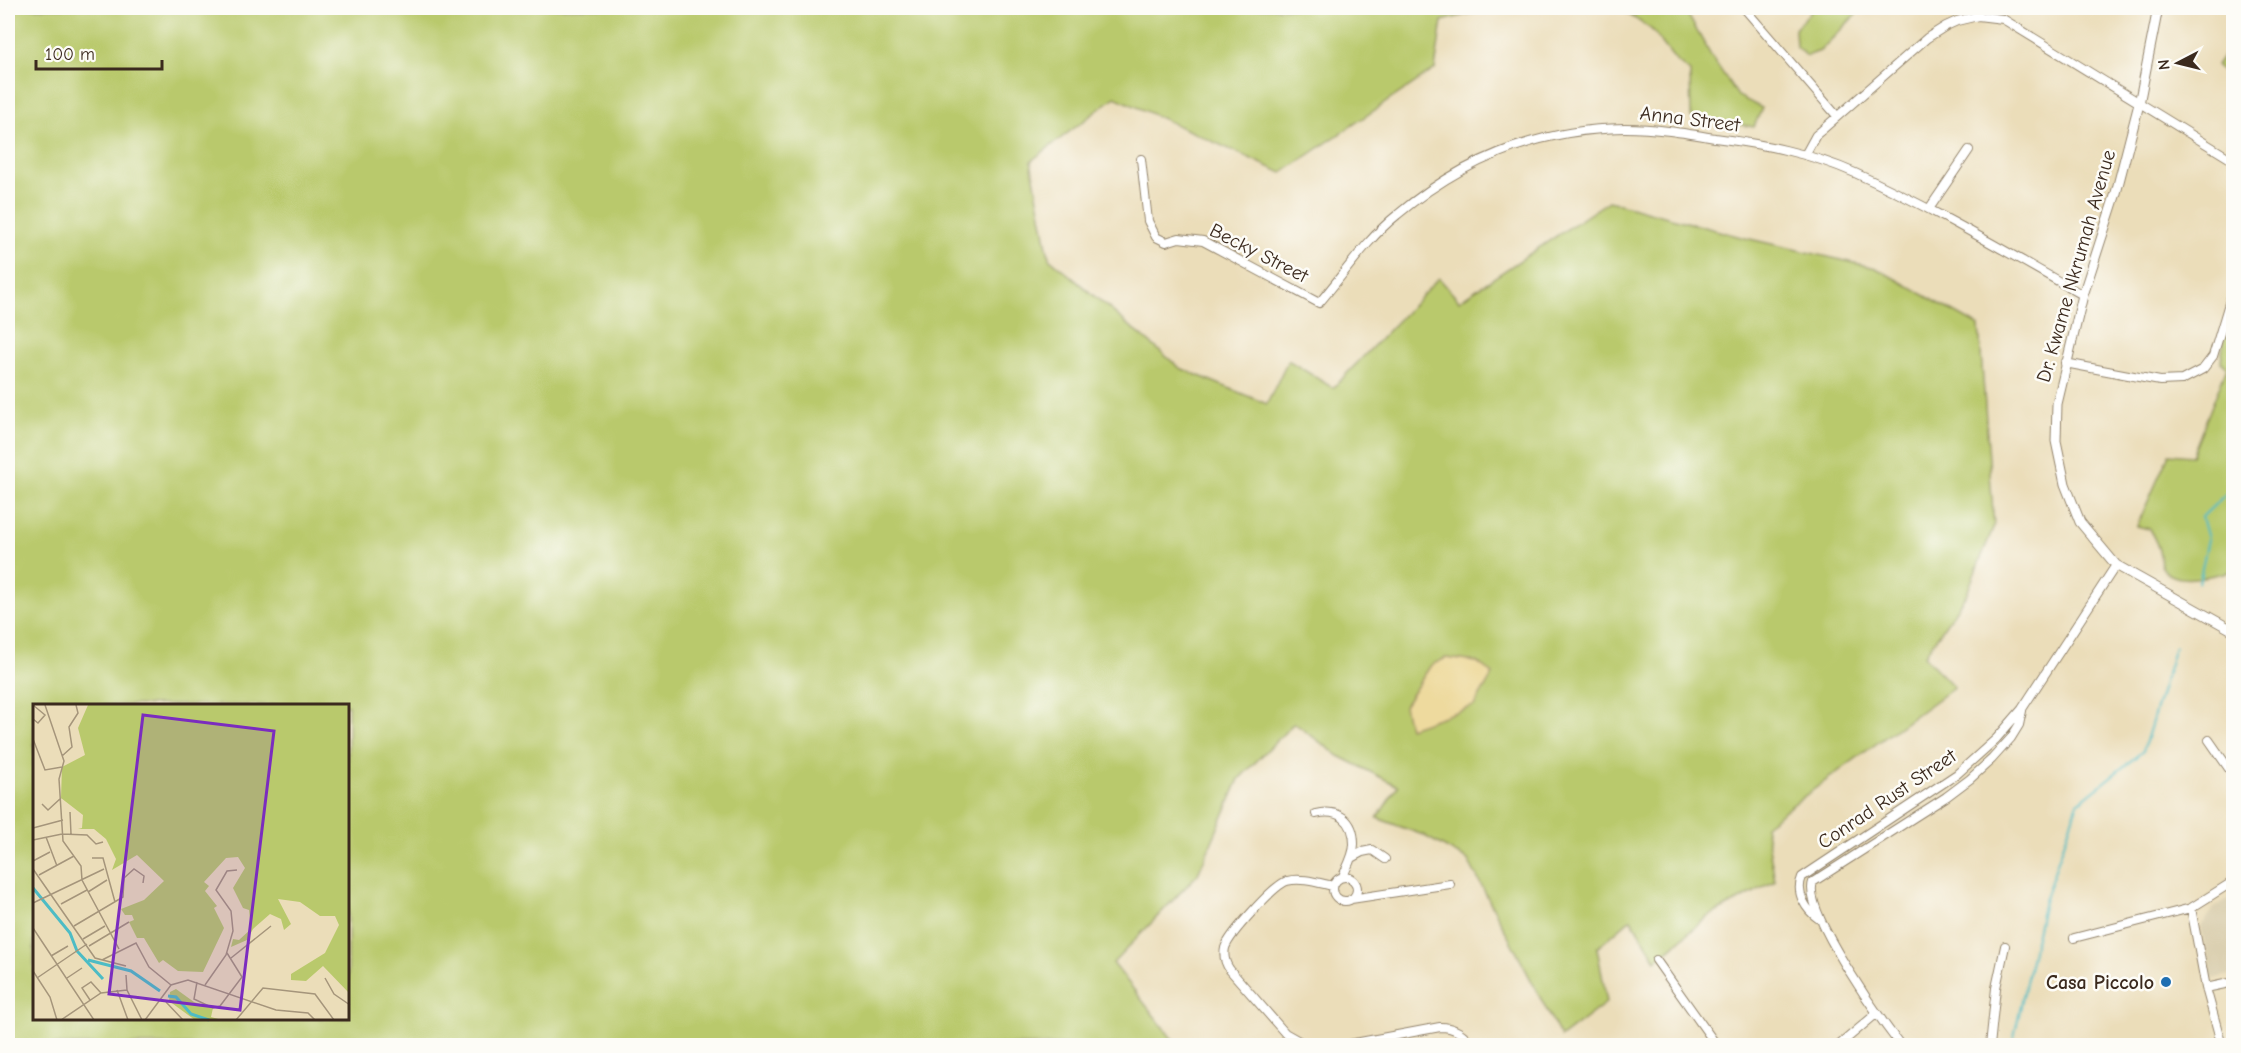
<svg xmlns="http://www.w3.org/2000/svg" width="2241" height="1053" viewBox="0 0 2241 1053" font-family="'Comic Neue',sans-serif">
<style>
.built{fill:#dbd0b1}
.green{fill:#b9c96c;stroke:#7a7a45;stroke-width:1.5;fill-rule:evenodd}
.sand{fill:#eeda9e;stroke:#94825e;stroke-width:1.5}
.lines{fill:none;stroke-linecap:round;stroke-linejoin:round}
.stream{stroke:#4dbcc5;stroke-width:2}
.minor-casing{stroke:#93846c;stroke-width:10}
.tertiary-casing{stroke:#93846c;stroke-width:11}
.minor{stroke:#fff;stroke-width:8}
.tertiary{stroke:#fff;stroke-width:9}
.poi-dot{fill:#1f6fb2;stroke:#fdfcf7;stroke-width:2}
.labels{text-anchor:middle;dominant-baseline:central;stroke-width:5;stroke-linejoin:round;paint-order:stroke}
.street-label{font-size:20px;fill:#3b2a1e;stroke:#fdfcf7}
.poi-label{font-size:20px;font-weight:bold;fill:#3b2a1e;stroke:#fdfcf7;text-anchor:end}
.inset-river{fill:none;stroke:#4dbcc5;stroke-width:3}
.inset-road{fill:none;stroke:#a5957b;stroke-width:1.5}
.view{fill:#7b2cbf;fill-opacity:0.15;stroke:#7b2cbf;stroke-width:3}
.inset-edge{fill:none;stroke:#3b2a1e;stroke-width:3}
</style>
<rect width="100%" height="100%" fill="#fdfcf7"/>
<filter id="ink" filterUnits="userSpaceOnUse"><feTurbulence type="fractalNoise" baseFrequency=".0167" numOctaves="2"/><feDisplacementMap in="SourceGraphic" scale="12" xChannelSelector="R" yChannelSelector="G"/><feConvolveMatrix kernelMatrix="1 2 1 2 8 2 1 2 1" color-interpolation-filters="sRGB"/></filter>
<filter id="wash" filterUnits="userSpaceOnUse"><feTurbulence type="fractalNoise" baseFrequency=".008" numOctaves="4" result="noise"/><feDisplacementMap in="SourceGraphic" scale="24" xChannelSelector="R" yChannelSelector="G"/><feGaussianBlur stdDeviation="1.35" result="paint"/><feColorMatrix in="noise" values="0 0 0 0 0 0 0 0 0 0 0 0 0 0 0 0 0 1.4 0 .05"/><feComposite in="paint" operator="in"/></filter>
<g filter="url(#wash)">
<rect width="100%" height="100%" fill="#ebddb9"/>
<path class="built" d="M2233 896V974L2212 979 2201 927 2213 908Z"/>
<path class="green" d="M8 8H1491L1442 21 1435 69 1282 173 1115 97 1031 161 1049 258 1180 368 1267 404 1288 360 1333 388 1439 278 1459 301 1609 201 1741 237 1876 268 1979 326 1994 526 1966 595 1924 656 1954 687 1765 825 1775 881 1709 916 1656 960 1631 919 1597 948 1607 1002 1561 1037 1468 860 1423 835 1377 818 1398 786 1339 756 1294 723 1239 779 1198 874 1113 963 1177 1045H8ZM34 705H348V1018H34Z
M1619 8H1684L1713 59 1738 96 1762 108 1754 127 1691 117 1690 72 1676 61 1651 29Z
M1814 8H1862L1820 51 1807 56 1796 47 1795 29Z
M2223 55 2233 57V79L2227 76 2216 65Z
M2233 302V571C2216 574 2171 589 2161 565 2160 563 2161 558 2160 556 2159 546 2154 537 2149 529L2137 526 2169 454 2192 456 2227 367 2221 362 2224 337Z"/>
<path class="sand" d="M1446 658 1477 662 1493 674 1474 706 1409 728 1404 706 1431 665Z"/>
<g class="lines">
<path class="stream" d="M2199 583 2208 539 2202 517 2234 486
M2012 1046 2044 901 2078 803 2143 751 2175 647"/>
</g>
</g>
<g filter="url(#ink)">
<g class="lines">
<defs>
<path id="minor" d="M1744 8 1837 116
M1805 155 1816 135 1822 130 1927 38 1946 26 1957 21 1978 16 2003 19 2234 161
M1141 159 1148 221 1156 237 1166 242 1179 238 1203 241 1319 303C1344 274 1367 239 1397 215 1462 160 1538 129 1625 128 1655 128 1685 133 1715 138 1763 144 1810 153 1855 173 1933 208 2008 253 2083 295
M1929 209 1969 150
M2065 363 2160 381 2182 380 2203 369 2213 356 2234 287
M2209 740 2234 776
M1316 814C1338 808 1354 820 1354 844 1354 855 1347 867 1343 876
M1351 858 1362 852 1372 850 1385 859
M1333 889a12 12 0 1 1 24 0a12 12 0 1 1-24 0Z
M1351 899 1450 884
M2191 908 2206 988 2222 1046
M1819 919C1806 910 1795 893 1802 877L1957 774 1996 739 2022 709 2116 565
M2074 938 2191 908 2234 881
M1656 960 1717 1046
M2206 988 2234 982
M1308 1046 1285 1033 1230 970C1225 963 1223 957 1225 948 1229 935 1274 885 1287 881 1301 877 1319 883 1333 886
M1339 1046 1440 1027C1455 1027 1464 1034 1473 1046
M1838 1046 1876 1014
M1901 1046C1881 1020 1802 911 1813 882L1946 797 1970 779 1992 759 2011 738 2019 725 2022 711
M1990 1046 1996 988 2005 946"/>
<path id="tertiary" d="M2158 8 2139 104 2116 193 2083 295 2057 404 2056 441 2065 484 2080 522 2116 565 2234 631"/>
</defs>
<use href="#minor" class="minor-casing"/>
<use href="#tertiary" class="tertiary-casing"/>
<use href="#minor" class="minor"/>
<use href="#tertiary" class="tertiary"/>
</g>
</g>
<circle class="poi-dot" cx="2166" cy="982" r="6"/>
<g class="labels">
<g class="street-label">
<text transform="translate(1690 119) rotate(7)">Anna Street</text>
<text transform="translate(1259 253) rotate(27)">Becky Street</text>
<text transform="translate(2076 266) rotate(-74)">Dr. Kwame Nkrumah Avenue</text>
<text transform="translate(1887 799) rotate(-34)">Conrad Rust Street</text>
</g>
<g class="poi-label">
<text x="2154" y="982">Casa Piccolo</text>
</g>
</g>
<g transform="translate(33 704)">
<rect width="316" height="316" fill="#ebddb9"/>
<path d="M55 1H316V289L290 262 273 277 258 276V270L292 249 306 221 302 212H287L267 198 245 195 258 220 251 226 248 215 237 210 220 225 214 236 198 243 200 235 206 236 218 225 216 206 210 204 200 184 212 164 205 153 193 154 171 178 176 182 172 187 184 202 181 204 191 224 170 268 145 267 130 256 126 259 111 234H104L96 218 101 216 99 211H92L88 205 111 196 131 177 104 151 79 166 83 155 73 135 61 125H45L49 124 50 111 28 94 29 63 52 51 45 24ZM143 285 161 298 180 304 178 313 189 316H162L136 297 137 288Z" fill="#b9c96c"/>
<path class="inset-river" d="M0 184 37 229 44 247 70 275M55 256 98 267 127 287M135 292 143 293 158 310 176 316"/>
<path class="inset-road" d="M0 1 12 11 5 19 0 15M12 1 31 57 26 75 30 137 48 162 49 176 86 245M0 35 12 66 29 63M29 52 39 43 36 23 45 9 43 1M9 100 15 106 28 94M37 108 38 130M0 124 30 116M13 133 24 162M0 136 29 130 54 131 63 140 70 138M59 154H70L82 198M0 157 17 148M0 165 62 254 93 262M6 171 41 152M55 188 74 176M0 199 71 165M28 200 54 186M41 222 90 193 91 174 101 165 111 172 110 179M0 224 61 316M50 235 72 222M56 242 96 218M18 252 35 242M198 254 238 222M69 256 103 239 116 263 138 281M0 267 17 293 24 316M93 271 94 286 109 316M4 274 54 240M34 274 49 264M292 274 301 290 317 301M164 278 161 295 180 304 187 302 209 273 194 249M172 281 193 251 200 227 198 207 183 186 194 167 204 166M84 286 95 316M57 296 49 284 58 278 68 289M133 298 150 316M28 316 68 289 94 286M112 316 138 281 155 276 243 306 275 309 282 316M203 316 230 284 282 290 301 316"/>
<path class="view" d="M110 11 241 27 207 306 76 290Z"/>
<rect width="316" height="316" class="inset-edge"/>
</g>
<rect width="2241" height="1053" fill="none" stroke="#fdfcf7" stroke-width="30"/>
<g transform="translate(2178 63) rotate(263)" stroke="#fdfcf7" stroke-width="4.5" paint-order="stroke">
<path d="M0-4.5L10 22L0 15L-10 22Z" fill="#3b2a1e"/>
<text y="-9" font-size="16" font-weight="bold" text-anchor="middle" fill="#3b2a1e">N</text>
</g>
<path d="M36 60v9h126v-9" fill="none" stroke="#3b2a1e" stroke-width="3"/>
<text x="45" y="60" font-size="18" fill="#3b2a1e" stroke="#fdfcf7" stroke-width="4.5" paint-order="stroke">100 m</text>
</svg>
